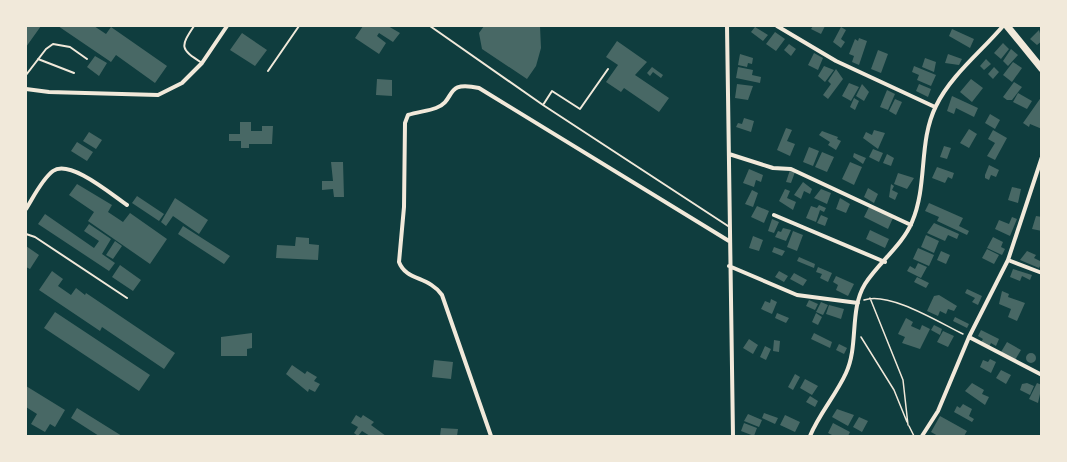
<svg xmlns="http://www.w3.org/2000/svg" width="1067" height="462" viewBox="0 0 1067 462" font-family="'Alegreya Sans',sans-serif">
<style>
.building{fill:#486865}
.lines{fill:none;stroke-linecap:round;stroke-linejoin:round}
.path{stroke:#f1e9da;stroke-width:1.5}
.service{stroke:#f1e9da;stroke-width:2}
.minor{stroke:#f1e9da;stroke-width:4}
.primary{stroke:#f1e9da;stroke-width:7}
</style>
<rect width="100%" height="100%" fill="#0f3d3e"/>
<path class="building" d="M26 26H41L26 47Z
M58 26H94L106 34 111 27 167 66 155 83 116 55 111 62Z
M363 26H388L400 33 393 42 379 33 377 36 386 43 379 54 355 38Z
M484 26H540L541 48 536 66 527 79 482 49 479 33Z
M813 26H825L821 34 811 29Z
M755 27 768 35 763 41 751 32Z
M841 27 846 30 841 39 845 42 841 48 833 42Z
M952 29 974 39 970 48 949 36Z
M1039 30 1042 41 1037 45 1030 39Z
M775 32 785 39 776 51 766 44Z
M242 33 267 50 255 66 230 50Z
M859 38 867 41 859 65 852 62 854 56 849 54 855 39 858 41Z
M617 41 647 62 635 75 669 98 659 112 624 88 621 92 606 82 618 65 606 57Z
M1003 43 1009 49 1001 59 994 53Z
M789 44 796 49 791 56 784 50Z
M1011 49 1018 55 1008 66 1003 61Z
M878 50 888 54 881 73 871 69Z
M814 53 823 58 818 70 808 65Z
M740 54 753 58 752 64 748 63 747 67 738 65Z
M948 54 962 59 959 65 945 63Z
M95 56 107 63 99 76 87 67Z
M925 58 936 62 934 72 922 67Z
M986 59 991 64 984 70 980 66Z
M1013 62 1022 68 1012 82 1003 75Z
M824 66 834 70 825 82 818 76Z
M914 66 936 75 931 86 917 80 919 75 912 72Z
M652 67 663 75 661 78 653 72 650 76 647 73Z
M738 67 753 70 752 75 761 77 760 83 736 78Z
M994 67 999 72 993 79 988 74Z
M836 69 843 79 828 99 823 95 831 84 828 81Z
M377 79 392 80V96L376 95Z
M971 79 983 88 972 102 960 92Z
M1014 82 1022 87 1012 100H1007L1003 97Z
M849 83 859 87 851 101 842 96Z
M737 84 753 86 748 100 735 98Z
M862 84 869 92 864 101 856 96Z
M919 84 931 89 928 97 916 91Z
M887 90 895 94 888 110 880 107Z
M1018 93 1032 101 1027 109 1013 102Z
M952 96 978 108 974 117 956 108 954 114 947 111Z
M1042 96V129L1030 124 1029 127 1023 123Z
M854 98 859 101 855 110 850 107Z
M895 99 902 102 896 115 889 111Z
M990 114 1000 120 995 129 985 123Z
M744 118 754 121 751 132 736 127 738 123 742 124Z
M240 122H251V131H262V126H273L272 144H249V148H241V141H229V134H240Z
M786 128 792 130 787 141 795 144 790 156 777 150Z
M969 129 977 134 969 148 960 143Z
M874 130 885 133 878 149 863 138 866 132 872 135Z
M993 130 1007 138 995 160 987 156 995 143 988 139Z
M822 131 838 137 837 139 841 141 836 150 828 145 830 142 819 135Z
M89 132 102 140 96 149 83 141Z
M77 142 93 152 87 161 71 151Z
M944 146 951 148 947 159 940 157Z
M809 147 819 151 813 166 803 162Z
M873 149 883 153 879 162 869 157Z
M822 152 834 157 827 172 815 167Z
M854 153 866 158 863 164 853 157Z
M887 154 894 158 891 166 883 163Z
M331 162H343L344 197H334L333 189 322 190V181H333Z
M850 162 862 167 854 185 842 179Z
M989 165 999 170 996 177 991 175 989 180 985 178V175Z
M937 167 954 173 952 179 948 177 945 183 932 178Z
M749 169 763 175 761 182 756 180 754 187 743 183Z
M790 170 795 172 791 183 786 182Z
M898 173 914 178 907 189 894 184Z
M803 182 812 189 810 194 804 191 801 199 794 195Z
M77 184 112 205 108 212 123 222 130 213 167 239 150 264 88 221 94 212 69 195Z
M891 184 894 186 892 190 898 193 895 200 889 197Z
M1012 187 1021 189 1018 203 1008 200Z
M868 188 878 194 874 203 864 197Z
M785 189 790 191 787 198 796 202 793 210 779 201Z
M821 189 831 193 827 204 814 198Z
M752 190 758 193 753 207 745 204Z
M137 196 164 214 159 221 132 203Z
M175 198 208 220 199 234 173 216 166 226 161 222Z
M840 198 850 204 846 213 836 209Z
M929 203 963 218 959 226 969 231 967 235 937 221 939 217 925 211Z
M819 205 826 208 824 212 820 210 816 222 806 218 811 206 817 208Z
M757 206 769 211 764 223 751 217Z
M869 207 893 218 888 229 864 217Z
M45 214 94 248 99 241 84 231 89 224 111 239 102 254 115 263 109 271 38 224Z
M821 215 828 218 825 226 817 223Z
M1036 216 1042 217V231L1032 229Z
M1012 217 1017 219 1010 236 995 229 999 220 1009 224Z
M772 219 779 222 774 233 768 231Z
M934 223 959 234 957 239 948 235 945 241 927 233Z
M183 226 230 256 224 264 178 234Z
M783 228 791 230 786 241 775 237 778 231 781 232Z
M870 230 889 239 885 248 866 239Z
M793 231 803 235 797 251 787 247Z
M926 235 939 241 934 253 921 247Z
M753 236 763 240 759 251 749 248Z
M296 237 309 238V244L319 245 318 260 276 258 277 245 295 246Z
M993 237 1003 242 1001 247 1005 249 1002 255 987 248Z
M115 241 122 246 113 259 106 255Z
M26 246 39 255 30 269 26 267Z
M774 247 785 251 782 256 772 252Z
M918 248 934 255 929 266 913 259Z
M987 249 999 255 994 264 982 258Z
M941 251 950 255 946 264 937 260Z
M1027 251 1036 255 1034 258 1042 262 1039 268 1020 260Z
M799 257 815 264 814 268 797 261Z
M918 263 927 267 921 278 907 271 910 266 915 269Z
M120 265 141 280 133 291 112 277Z
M818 267 832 273 828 282 820 278 822 274 816 272Z
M1013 269 1032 275 1030 280 1022 276 1020 281 1010 277Z
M52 271 63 279 58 286 71 295 76 288 85 295 86 293 175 353 164 369 102 327 100 331 39 290Z
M779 271 788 276 784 282 775 277Z
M794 273 807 280 803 286 790 279Z
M836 276 854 284 848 296 836 290 838 285 833 282Z
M917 277 929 283 926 288 914 282Z
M967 289 982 296 978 305 972 302 975 298 965 293Z
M1002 291 1009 294 1008 297 1025 303 1017 321 1008 317 1011 309 999 304Z
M939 295 957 306 954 311 948 309 946 314 940 311 938 316 927 311 934 296Z
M771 299 777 302 772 314 761 309 765 301 770 303Z
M809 300 818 304 815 310 806 306Z
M821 302 828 305 823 315 816 312Z
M829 305 844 309 841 319 826 314Z
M55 312 150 375 139 391 44 328Z
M777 313 789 318 786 323 775 318Z
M816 313 822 317 818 325 812 322Z
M955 317 969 324 967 328 953 321Z
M906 318 913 322 911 326 920 330 922 325 930 329 920 349 902 343 905 337 898 334Z
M934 325 942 329 940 335 931 330Z
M981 330 999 339 996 346 991 343 989 347 981 342 983 339 978 336Z
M943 331 954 336 948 347 937 342Z
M252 333V348L247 349V356H221V337Z
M814 333 832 342 830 348 811 339Z
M749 339 758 345 753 354 743 348Z
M774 340 780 341 779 352 773 351Z
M1007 342 1021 350 1015 360 1001 352Z
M839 344 847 348 844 354 836 350Z
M765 346 771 349 766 360 760 357Z
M1026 358a5 5 0 1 1 10 0a5 5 0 1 1-10 0Z
M990 359 996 362 991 373 980 367 983 360 988 362Z
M434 360 453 362 451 379 432 377Z
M292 365 305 374 307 371 317 377 314 381 320 384 315 392 309 389 308 392 286 374Z
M1001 370 1011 375 1006 384 996 378Z
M795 374 800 377 793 390 788 387Z
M805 379 818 386 812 395 800 388Z
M972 383 984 390 982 394 989 397 985 405 965 391Z
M1027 383 1034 386 1030 395 1020 390 1022 384Z
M1037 383 1042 385 1038 403 1029 399Z
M26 386 65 410 55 427 50 424 45 432 31 424 37 414 26 407Z
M810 396 818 401 815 407 806 402Z
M963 404 972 409 969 416 974 419 972 422 954 412 957 406 960 408Z
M77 408 122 436H99L71 418Z
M837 409 854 415 848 426 832 417Z
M764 413 778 418 775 424 762 418Z
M748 414 762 420 759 427 744 421Z
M356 415 361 418 363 415 374 422 371 425 386 436H370L362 431 358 436 354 433 358 427 351 423Z
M785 415 800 422 795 432 780 425Z
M940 416 967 431 964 436H938L931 432Z
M859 417 868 421 862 432 853 427Z
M744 423 757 428 754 436 741 431Z
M833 423 850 432 848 436H834L828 433Z
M441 428 458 429 457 436H440Z"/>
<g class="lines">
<path class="path" d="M870 298 903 380 908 425
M864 300C889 291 940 323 963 334
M861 337 894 390 907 422
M909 426 914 436"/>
<path class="service" d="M194 26C180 47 180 49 202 63
M430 26 543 105 728 226
M38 59 74 73
M268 71 299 26
M26 75 46 49 53 44 70 47 87 59
M543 105 552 91 580 109 608 69
M26 234 35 237 127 298"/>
<path class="minor" d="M727 26 733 436
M777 26 836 61 935 107
M26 89 49 92 158 95 182 83 202 63 227 26
M729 154 773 168 791 169 911 225
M26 209C33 198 42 179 53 171 70 159 112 195 127 205
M774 215 885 262
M1008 260 1042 273
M729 266 797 295 858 303
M969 337 1042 375
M491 436 442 295C429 276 406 281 399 262L404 207 405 123 408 115C417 112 428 111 436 108 457 100 443 80 479 88L729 241
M810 436C819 414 836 395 846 373 859 345 849 310 865 284 879 262 902 246 912 222 928 185 918 142 936 106 951 75 981 52 1003 26
M922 436 938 411 969 337 1008 260 1042 157"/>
<path class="primary" d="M1007 26 1042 69"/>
</g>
<rect width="1067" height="462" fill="none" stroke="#f1e9da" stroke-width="54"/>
</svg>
